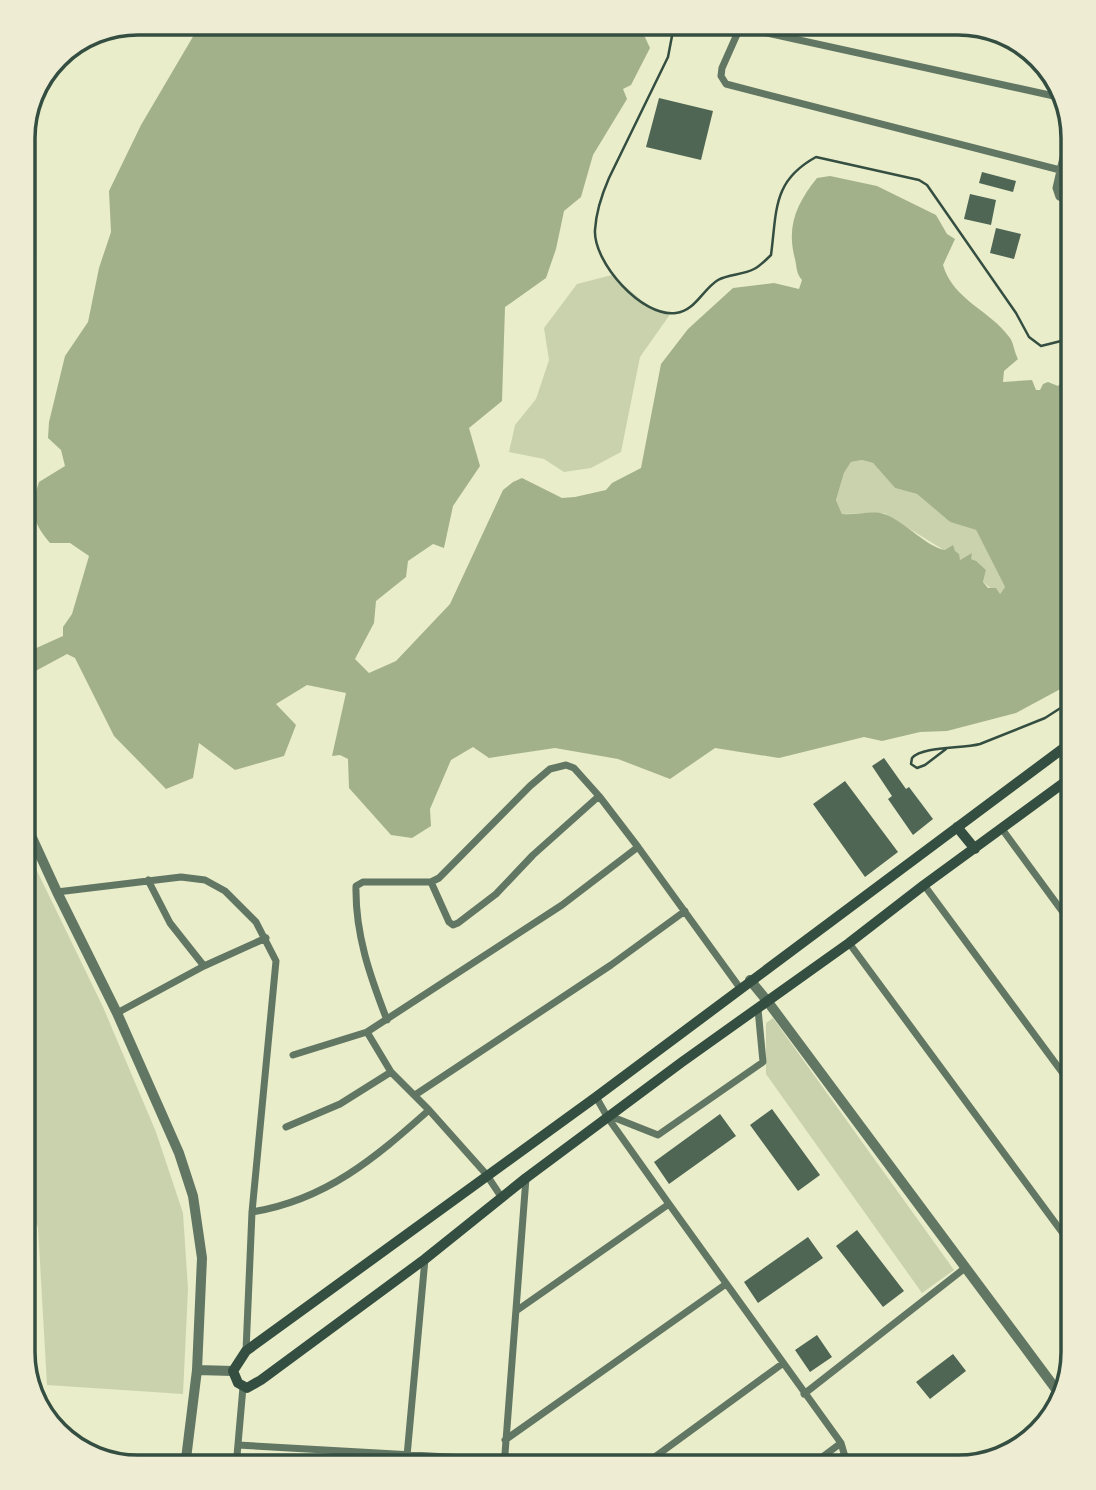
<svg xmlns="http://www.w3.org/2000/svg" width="1096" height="1490" viewBox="0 0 1096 1490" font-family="Inter,sans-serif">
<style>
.green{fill:#cad2ad}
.water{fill:#a3b18a;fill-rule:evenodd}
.building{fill:#4f6655}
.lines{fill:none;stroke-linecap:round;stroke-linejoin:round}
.path{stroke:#344e41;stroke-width:2.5}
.minor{stroke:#617663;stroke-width:7}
.tertiary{stroke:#617663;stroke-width:10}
.secondary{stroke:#344e41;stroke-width:10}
.rim{fill:none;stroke:#344e41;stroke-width:3.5}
</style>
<rect width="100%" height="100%" fill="#e9edc9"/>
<path class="green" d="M612 275 648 306 671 313 640 357 621 452 591 468 564 472 544 459 509 452 515 425 536 399 549 360 544 328 577 284Z
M862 460 873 463 895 488 917 494 950 522 976 530 1005 587 999 595 983 582 986 570 971 559V554L960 560 884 513 842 514 836 500 844 473 851 462Z
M23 842 103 1007 156 1132 183 1213 188 1289 183 1394 47 1385 38 1228 23 1177Z
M773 1018 954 1270 922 1293 766 1074V1023Z"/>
<path class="water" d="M201 23H647L644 35 650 48 631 85 623 89 627 99 593 155 581 197 564 211 556 249 546 278 505 307 502 401 469 428 480 466 453 506 444 548 433 544 408 561 406 577 376 601 374 623 355 659 369 673 396 661 450 604 503 490 513 482 522 478 562 498 575 497 606 490 612 483 641 468 661 364 688 329 733 288 774 283 799 289 802 280C796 273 797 268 795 259 786 226 797 203 817 178L830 176 877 186 936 215 947 234 955 239 943 265C953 300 990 310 1010 338 1014 344 1014 352 1018 359L1004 371 1003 382 1032 380 1036 390H1040L1043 384 1048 382 1058 386 1066 377 1065 361 1073 364V680L1066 686 1016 713 947 731 920 732 882 741 864 737 779 758 715 748 670 779 618 759 555 748 489 758 473 747 451 760 430 809 431 826 412 838 391 835 349 788 348 759 340 755 332 756 346 693 307 685 276 704 296 725 284 756 235 770 199 743 193 778 166 789 114 736 75 658 67 654 30 674 23 671V654L63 636V627L72 614 89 556 70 543H50C32 522 30 509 39 482L65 466 61 450 48 438 49 422 65 356 88 322 99 268 111 232 109 191 141 125ZM862 460 873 463 895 488 917 494 950 522 976 530 1005 587 1000 594 996 588H988L983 582 986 570 976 561 971 559 972 553 960 560 959 554 955 551 953 545 945 550C927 547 906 523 887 515 873 509 856 516 842 514L836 500 844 473 851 462Z"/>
<path class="building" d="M659 98 713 111 701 160 646 147Z
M982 172 1016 181 1013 192 979 183Z
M970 194 996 200 991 225 964 219Z
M996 228 1021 234 1014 259 990 253Z
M884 758 906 789 909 787 933 819 913 835 888 799 892 796 872 766Z
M845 781 898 852 865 877 813 804Z
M772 1109 820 1175 798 1191 750 1125Z
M720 1114 736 1136 669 1184 654 1162Z
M857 1230 904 1291 883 1307 836 1246Z
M808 1237 823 1258 758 1303 744 1282Z
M817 1335 832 1357 810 1372 795 1350Z
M953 1354 966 1371 930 1399 916 1382Z"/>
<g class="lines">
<path class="path" d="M680 23 672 36 668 57 609 178C602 194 596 213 595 230 593 262 642 318 676 313 695 311 703 289 718 280 729 274 743 275 754 269 760 266 766 260 771 255 777 211 772 181 816 157L919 180 927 185 1016 313 1029 337 1041 346 1073 338
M946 749 925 765 917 768 911 764 912 758C923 746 962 749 980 744L1045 718 1073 700"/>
<path class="minor" d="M742 23 722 68 721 76 726 84 1060 170
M740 27 1063 98
M1070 127 1056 188 1059 197 1073 202
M1002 829 1073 926
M148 880 170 923 204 966
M431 882 449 922 453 925 458 923 496 894 533 855 599 796
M924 885 1073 1087
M57 892 181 877 205 880 225 891 256 922 276 961 252 1212 246 1351
M849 943 1073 1247
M117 1013 204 966 266 938
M387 1020C370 976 355 934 356 886L363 882H431L439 878 530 786 550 769 566 765 574 768 599 796 638 847 740 988
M367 1032 391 1072 429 1110 486 1174 502 1198
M293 1055 367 1032 562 905 638 847
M415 1095 611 965 685 911
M596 1097 608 1118 669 1204 841 1443 848 1467
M610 1116 658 1135 763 1062 758 1009
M286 1127 340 1104 391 1072
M252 1212C326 1200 375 1158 429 1110
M516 1311 669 1204
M804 1394 965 1268
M505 1440 726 1284
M238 1445 627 1467
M236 1467 243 1387
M406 1467 425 1259
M504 1467 526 1178
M641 1467 782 1364
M809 1467 841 1443"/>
<path class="tertiary" d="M23 818 57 892 117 1013 179 1153 193 1196 202 1258 197 1370 185 1467
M750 980 768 1002 1061 1396
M197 1370 233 1371"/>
<path class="secondary" d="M1073 776 924 885 849 943 682 1062 526 1178 425 1259 261 1380 247 1388 238 1383 233 1371 246 1351 596 1097 1073 741
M957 827 975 849"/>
</g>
<path d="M0 0H1096V1490H0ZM138 35H958A103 103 0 0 1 1061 138V1352A103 103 0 0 1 958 1455H138A103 103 0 0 1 35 1352V138A103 103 0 0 1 138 35Z" fill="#eeecd3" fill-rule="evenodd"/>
<path class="rim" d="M138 35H958A103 103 0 0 1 1061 138V1352A103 103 0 0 1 958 1455H138A103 103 0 0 1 35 1352V138A103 103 0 0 1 138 35Z"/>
</svg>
